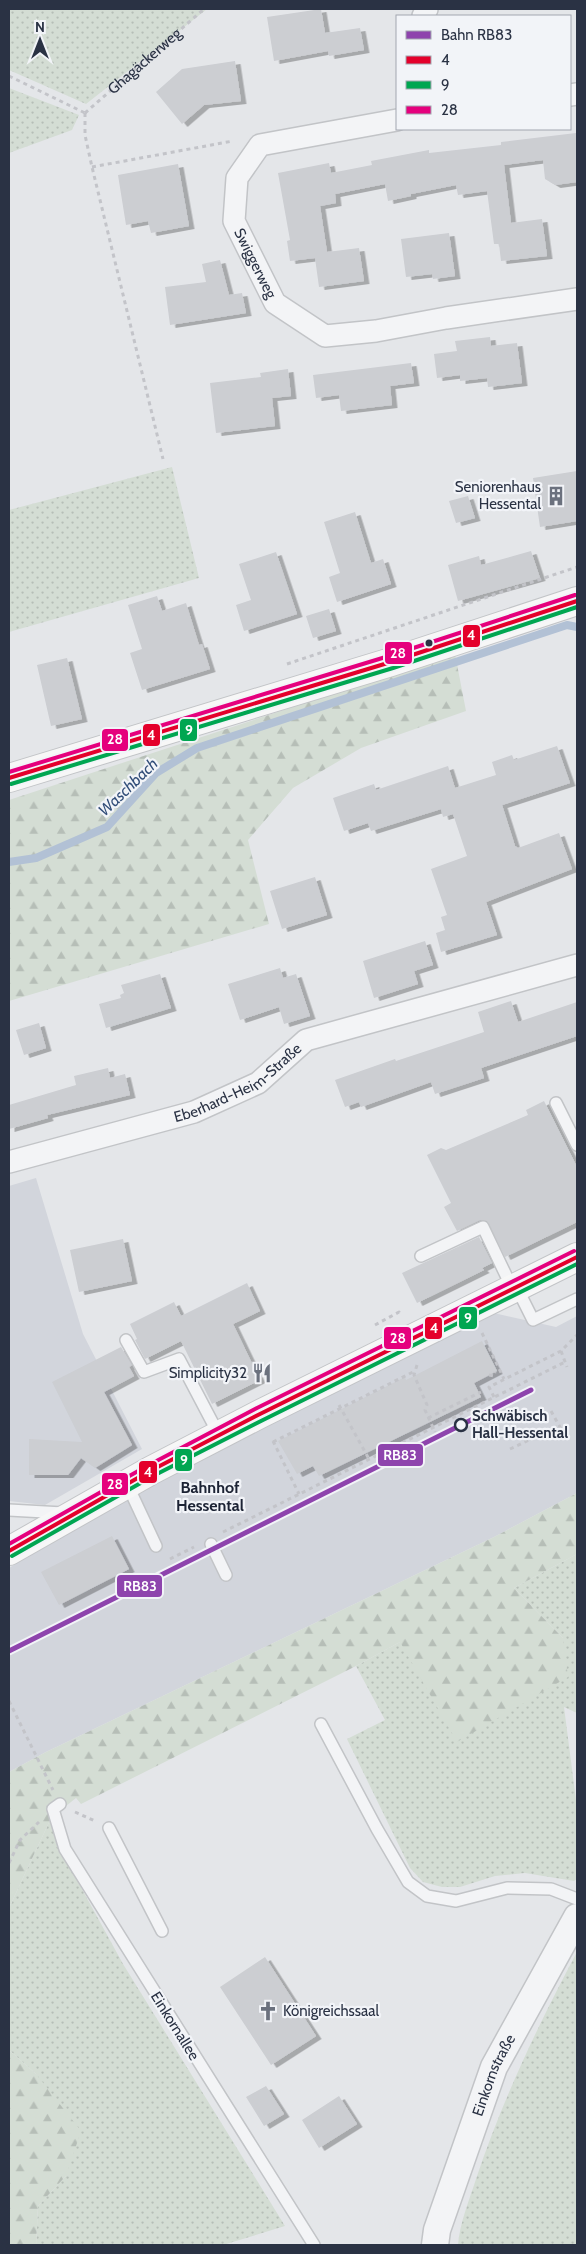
<svg xmlns="http://www.w3.org/2000/svg" width="586" height="2254" viewBox="0 0 586 2254" font-family="Cabin,sans-serif">
<style>
.built{fill:#d2d5dc}
.grass{fill:url(#grass-dots)}
.forest{fill:url(#forest-firs)}
.lines{fill:none;stroke-linecap:round;stroke-linejoin:round}
.stream{stroke:#b2c1d5;stroke-width:8}
.building{fill:#ccced2;filter:url(#shadow)}
.service-casing{stroke:#c2c4c7;stroke-width:14}
.minor-casing{stroke:#c2c4c7;stroke-width:24}
.tertiary-casing{stroke:#c2c4c7;stroke-width:29}
.secondary-casing{stroke:#c2c4c7;stroke-width:30}
.path{stroke:#c3c4c9;stroke-width:3;stroke-dasharray:4 4;stroke-linecap:butt}
.service{stroke:#f3f4f6;stroke-width:11}
.minor{stroke:#f3f4f6;stroke-width:21}
.tertiary{stroke:#f3f4f6;stroke-width:26}
.secondary{stroke:#f7f7f7;stroke-width:28}
.bus-1-casing{stroke:#f2f4f8;stroke-width:8}
.bus-2-casing{stroke:#f2f4f8;stroke-width:8}
.bus-3-casing{stroke:#f2f4f8;stroke-width:8}
.bus-1{stroke:#e4002b;stroke-width:4}
.bus-2{stroke:#00a651;stroke-width:4}
.bus-3{stroke:#e5007d;stroke-width:4}
.rail-1-casing{stroke:#f2f4f8;stroke-width:9}
.rail-1{stroke:#8e44ad;stroke-width:5}
.bus-dot{fill:#2a3244;stroke:#f2f4f8;stroke-width:2}
.stop-dot{fill:#f2f4f8;stroke:#2a3244;stroke-width:2.5}
.labels{text-anchor:middle;dominant-baseline:central;stroke-width:4.5;stroke-linejoin:round;paint-order:stroke}
.street-label{font-size:15px;fill:#2a3244;stroke:#f2f4f8}
.poi-label{font-size:15px;fill:#2a3244;stroke:#f2f4f8;text-anchor:end}
.stop-label{font-size:15px;font-weight:bold;fill:#2a3244;stroke:#f2f4f8;text-anchor:start}
.water-label{font-size:16px;font-style:italic;fill:#324e79;stroke:#f2f4f8}
.neighbourhood-label{font-size:16px;font-weight:bold;fill:#1c2334;stroke:#f2f4f8}
.line-badge{stroke:#f2f4f8;stroke-width:2}
.badge-label{font-size:14px;text-anchor:middle;font-weight:bold;fill:#fff}
</style>
<defs>
<pattern id="grass-dots" width="8" height="8" patternUnits="userSpaceOnUse" patternTransform="scale(1.25)"><rect width="8" height="8" fill="#d4ddd4"/><path d="M2 2h.1M6 6h.1" fill="none" stroke="#b6beb7" stroke-width="1.8" stroke-linecap="round"/></pattern>
<pattern id="forest-firs" width="22" height="20" patternUnits="userSpaceOnUse" patternTransform="scale(1.25)"><rect width="22" height="20" fill="#d4ddd4"/><path d="M5 1l3.5 6h-7zM16 11l3.5 6h-7z" fill="#b6beb7"/></pattern>
<filter id="shadow"><feDropShadow dx="5.5" dy="3" stdDeviation="0" flood-color="#0004"/></filter>
</defs>
<rect width="100%" height="100%" fill="#e4e6e9"/>
<path class="built" d="M36 1178 83 1334 142 1449 45 1505 9 1501V1186Z
M485 1311 556 1327 577 1316V1493L494 1537 46 1752 9 1772V1568L162 1475Z"/>
<path class="grass" d="M9 9H207L86 104 9 70Z
M9 88 79 115 72 130 9 153Z
M172 467 199 578 9 632V510Z
M577 1554V1713L564 1707 577 1808V1879L574 1881 525 1873 495 1876 460 1887H442L423 1882 410 1868 347 1739 385 1720 356 1666 400 1642 563 1638 514 1588Z
M51 1818 60 1849 123 1964 285 2226 223 2245H36L38 2206 66 2176 36 2074 9 2050V1908Z
M577 1952V2245H458C460 2222 469 2201 476 2179 502 2101 538 2025 577 1952Z"/>
<path class="forest" d="M455 654 466 711 361 748 293 788 248 840 269 924 9 1001V800Z
M577 1493V1554L514 1588 563 1638 568 1677 457 1742 400 1642 356 1666 81 1804 76 1798 51 1818 9 1908V1772L46 1752 494 1537Z
M9 2050 36 2074 81 2131 66 2176 38 2206 36 2245H9Z"/>
<g class="lines">
<path class="stream" d="M9 862 36 858 107 827 156 773 197 748 567 625 577 627"/>
</g>
<path class="building" d="M321 9 325 33 360 28 364 50 329 56 328 51 274 61 267 17Z
M235 61 241 101 204 105 182 124 156 92 182 69Z
M576 133 577 182 555 185 545 179 543 160 504 165 511 223 542 219 547 256 501 261 499 244H494L487 191 458 195 456 185 411 194V196L388 201 385 184 335 194 336 203 320 206 327 252 359 248 364 281 319 287 315 258 290 261 287 241 290 240 278 173 329 163 331 173 372 165 371 161 429 150V153L501 145V142Z
M178 164 189 226 151 233 148 221 126 225 118 175Z
M449 233 455 276 433 279 432 274 406 277 401 239Z
M220 260 229 295 242 293 246 313 170 325 165 287 206 282 202 264Z
M490 337 491 346 517 343 522 383 488 387 487 378 460 381V375L437 378 434 354 457 351 455 341Z
M411 363 414 383 390 386 392 405 341 411 339 395 316 398 313 375Z
M288 369 291 396 272 398 275 426 216 433 210 383 261 377 260 373Z
M577 471V521L540 527 533 478Z
M468 496 475 518 456 523 449 501Z
M355 512 371 563 383 559 391 584 337 602 329 577 340 573 324 522Z
M531 551 540 578 458 601 448 565 479 556 481 565Z
M276 552 297 614 244 631 236 605 251 600 239 564Z
M157 596 162 611 186 603 199 645 202 644 210 669 142 690 130 653 142 649 128 605Z
M329 609 336 631 313 638 306 616Z
M67 658 82 719 51 726 37 665Z
M557 746 570 783 502 805 515 846 518 848 559 833 572 869 486 902 497 935 441 952 436 933 445 930 441 917 447 915 431 869 467 856 453 814 443 817 441 809 371 831 368 823 344 831 333 798 374 784 376 790 448 766 455 788 496 775 492 762 512 755 514 760Z
M315 877 327 915 282 929 270 891Z
M425 941 433 965 414 971 418 984 374 998 363 961Z
M280 968 283 978 296 974 310 1016 284 1024 279 1007 240 1020 228 984Z
M160 974 171 1008 106 1028 99 1004 121 998 120 995 124 993 121 985Z
M511 1001 518 1022 577 1002V1036L481 1068 484 1078 435 1094 431 1082 361 1107 359 1102 345 1107 335 1080 395 1059 396 1061 484 1032 478 1012Z
M39 1023 46 1048 24 1055 16 1030Z
M108 1068 110 1078 125 1074 130 1095 47 1115 48 1118 9 1129V1105L76 1085 74 1076Z
M544 1101 577 1167V1222L505 1257 487 1221 480 1220 457 1231 444 1207 451 1203 427 1155 441 1148 446 1150 528 1115 526 1110Z
M479 1237 492 1263 482 1268 484 1270 417 1303 402 1273Z
M123 1239 132 1281 79 1292 70 1250Z
M247 1283 260 1311 233 1324 260 1380 212 1404 181 1341 145 1359 135 1340 137 1339 130 1324 174 1302 181 1316Z
M482 1341 497 1371 474 1383 481 1397 319 1476 313 1466 297 1474 278 1441 405 1377 406 1380Z
M121 1347 132 1365 129 1367 134 1376 104 1392 132 1445 95 1468 81 1458 68 1475H29V1439L82 1442 52 1382Z
M112 1536 129 1569 59 1605 41 1572Z
M265 1957 316 2036 271 2065 220 1987Z
M266 2086 284 2114 264 2126 246 2097Z
M339 2096 357 2124 319 2148 302 2120Z"/>
<g class="lines">
<defs>
<path id="service" d="M556 1103 577 1145
M421 1256 483 1227 513 1290
M517 1288 533 1320 577 1299
M126 1340 144 1372 179 1359 219 1435
M127 1484 156 1546
M9 1510 63 1513
M211 1544 226 1575
M321 1724 377 1829 408 1882 427 1896 456 1901 507 1888 551 1889 577 1899
M60 1804 53 1809 65 1849 314 2245
M109 1828 162 1931"/>
<g id="minor">
<path d="M423 16 427 9"/>
<path d="M570 95 577 94"/>
<path id="s2" d="M397 120 260 145 237 178 234 221 275 303 325 336 376 331 446 318 577 299"/>
<path id="s3" d="M9 1162 194 1112 258 1083 306 1040 577 965"/>
</g>
<g id="tertiary">
<path id="s4" d="M435 2245 437 2230 494 2067 577 1917"/>
</g>
<path id="secondary" d="M9 778 391 662 577 601
M9 1551 150 1471 260 1414 577 1257"/>
</defs>
<use href="#service" class="service-casing"/>
<use href="#minor" class="minor-casing"/>
<use href="#tertiary" class="tertiary-casing"/>
<use href="#secondary" class="secondary-casing"/>
<g class="path">
<path d="M9 76 85 113"/>
<path d="M85 113V135L92 167 163 459"/>
<path id="s1" d="M85 113 204 9"/>
<path d="M92 167 233 141"/>
<path d="M287 664 577 567"/>
<path d="M375 1325 399 1312 401 1316"/>
<path d="M482 1333 504 1379"/>
<path d="M561 1351 567 1367"/>
<path d="M417 1365 414 1375 427 1405 425 1410 435 1432"/>
<path d="M489 1375 494 1376 495 1372"/>
<path d="M494 1397 489 1387 561 1351 577 1335"/>
<path d="M339 1405 369 1459"/>
<path d="M551 1411 566 1438"/>
<path d="M428 1418 481 1392"/>
<path d="M273 1441 299 1494"/>
<path d="M273 1442 415 1371"/>
<path d="M510 1449 559 1426"/>
<path d="M223 1532 565 1362"/>
<path d="M170 1559 194 1547"/>
<path d="M9 1701 53 1790"/>
<path d="M75 1812 95 1821"/>
<path d="M9 1863 20 1840 39 1822"/>
</g>
<use href="#service" class="service"/>
<use href="#minor" class="minor"/>
<use href="#tertiary" class="tertiary"/>
<use href="#secondary" class="secondary"/>
<defs>
<path id="bus-1" d="M9 778 391 662 577 601
M9 1551 150 1471 260 1414 577 1257"/>
<path id="bus-2" d="M11 784 393 668 577 607
M12 1556 153 1476 263 1420 577 1264"/>
<path id="bus-3" d="M9 772 389 656 575 595
M9 1544 147 1466 257 1408 574 1251"/>
</defs>
<use href="#bus-1" class="bus-1-casing"/>
<use href="#bus-2" class="bus-2-casing"/>
<use href="#bus-3" class="bus-3-casing"/>
<use href="#bus-1" class="bus-1"/>
<use href="#bus-2" class="bus-2"/>
<use href="#bus-3" class="bus-3"/>
<defs>
<path id="rail-1" d="M9 1651 531 1390"/>
</defs>
<use href="#rail-1" class="rail-1-casing"/>
<use href="#rail-1" class="rail-1"/>
</g>
<defs>
<symbol id="building-bare" viewBox="-9 -9 18 18"><path d="M-4-6H4V6H1V3H-1V6H-4ZM-2.5-4.3h1.7v1.8h-1.7ZM.8-4.3h1.7v1.8H.8ZM-2.5-1h1.7V.8h-1.7ZM.8-1h1.7V.8H.8Z" fill="#6b717e" stroke="#f2f4f8" stroke-width="2.5" paint-order="stroke"/></symbol>
<symbol id="restaurant-bare" viewBox="-9 -9 18 18"><path d="M-5-6h1v4h1v-4h1v4h1v-4h1v5L-1.5 .5V6h-2V.5L-5-1ZM5-6V6H3V1.5H1.5Q1.5-4 5-6Z" fill="#6b717e" stroke="#f2f4f8" stroke-width="2.5" paint-order="stroke"/></symbol>
<symbol id="church-bare" viewBox="-9 -9 18 18"><path d="M-1.2-6h2.4v3.5h3.3v2.4h-3.3V6h-2.4V-.1h-3.3v-2.4h3.3Z" fill="#6b717e" stroke="#f2f4f8" stroke-width="2.5" paint-order="stroke"/></symbol>
</defs>
<g fill-rule="evenodd">
<use href="#building-bare" x="542" y="482" width="28" height="28"/>
<use href="#restaurant-bare" x="248" y="1359" width="28" height="28"/>
<use href="#church-bare" x="254" y="1997" width="28" height="28"/>
</g>
<circle class="bus-dot" cx="429" cy="643" r="4.5"/>
<circle class="stop-dot" cx="461" cy="1425" r="6"/>
<g class="labels">
<g class="street-label">
<text stroke="none"><textPath href="#s1" startOffset="79">Ghagäckerweg</textPath></text>
<text stroke="none"><textPath href="#s2" startOffset="270">Swiggerweg</textPath></text>
<text stroke="none"><textPath href="#s3" startOffset="244">Eberhard-Heim-Straße</textPath></text>
<text transform="translate(175 2026) rotate(58)">Einkornallee</text>
<text stroke="none"><textPath href="#s4" startOffset="180">Einkornstraße</textPath></text>
</g>
<g class="poi-label">
<text x="541" y="487">Seniorenhaus<tspan x="541" dy="17">Hessental</tspan></text>
<text x="247" y="1373">Simplicity32</text>
<text x="283" y="2011" text-anchor="start">Königreichssaal</text>
</g>
<g class="stop-label">
<text x="472" y="1416">Schwäbisch<tspan x="472" dy="17">Hall-Hessental</tspan></text>
</g>
<g class="water-label">
<text transform="translate(128 787) rotate(-44)">Waschbach</text>
</g>
<g class="neighbourhood-label">
<text x="210" y="1487">Bahnhof<tspan x="210" dy="18">Hessental</tspan></text>
</g>
</g>
<g class="line-badge">
<rect x="462" y="624" width="19" height="24" rx="5" fill="#e4002b"/>
<rect x="384" y="641" width="29" height="24" rx="5" fill="#e5007d"/>
<rect x="179" y="718" width="19" height="24" rx="5" fill="#00a651"/>
<rect x="142" y="723" width="19" height="24" rx="5" fill="#e4002b"/>
<rect x="101" y="728" width="28" height="24" rx="5" fill="#e5007d"/>
<rect x="458" y="1306" width="20" height="24" rx="5" fill="#00a651"/>
<rect x="424" y="1316" width="19" height="24" rx="5" fill="#e4002b"/>
<rect x="383" y="1326" width="29" height="24" rx="5" fill="#e5007d"/>
<rect x="377" y="1443" width="47" height="24" rx="5" fill="#8e44ad"/>
<rect x="174" y="1448" width="19" height="24" rx="5" fill="#00a651"/>
<rect x="138" y="1460" width="20" height="24" rx="5" fill="#e4002b"/>
<rect x="101" y="1472" width="28" height="24" rx="5" fill="#e5007d"/>
<rect x="116" y="1574" width="47" height="24" rx="5" fill="#8e44ad"/>
</g>
<g class="badge-label">
<text x="471" y="640">4</text>
<text x="398" y="658">28</text>
<text x="189" y="735">9</text>
<text x="151" y="740">4</text>
<text x="115" y="744">28</text>
<text x="468" y="1323">9</text>
<text x="434" y="1333">4</text>
<text x="398" y="1343">28</text>
<text x="400" y="1460">RB83</text>
<text x="184" y="1465">9</text>
<text x="148" y="1477">4</text>
<text x="115" y="1489">28</text>
<text x="140" y="1591">RB83</text>
</g>
<rect width="586" height="2254" fill="none" stroke="#2a3244" stroke-width="20"/>
<rect x="396" y="15" width="175" height="115" fill="#f2f4f8" stroke="#a2a6b0"/>
<rect x="406" y="31" width="25" height="8" fill="#8e44ad" stroke="#a2a6b0"/>
<text x="441" y="40" font-size="15" fill="#2a3244">Bahn RB83</text>
<rect x="406" y="56" width="25" height="8" fill="#e4002b" stroke="#a2a6b0"/>
<text x="441" y="65" font-size="15" fill="#2a3244">4</text>
<rect x="406" y="81" width="25" height="8" fill="#00a651" stroke="#a2a6b0"/>
<text x="441" y="90" font-size="15" fill="#2a3244">9</text>
<rect x="406" y="106" width="25" height="8" fill="#e5007d" stroke="#a2a6b0"/>
<text x="441" y="115" font-size="15" fill="#2a3244">28</text>
<g transform="translate(40 40)" stroke="#f2f4f8" stroke-width="4" paint-order="stroke">
<path d="M0-4L9 19L0 12L-9 19Z" fill="#2a3244"/>
<text y="-8" font-size="14" font-weight="bold" text-anchor="middle" fill="#2a3244">N</text>
</g>
</svg>
